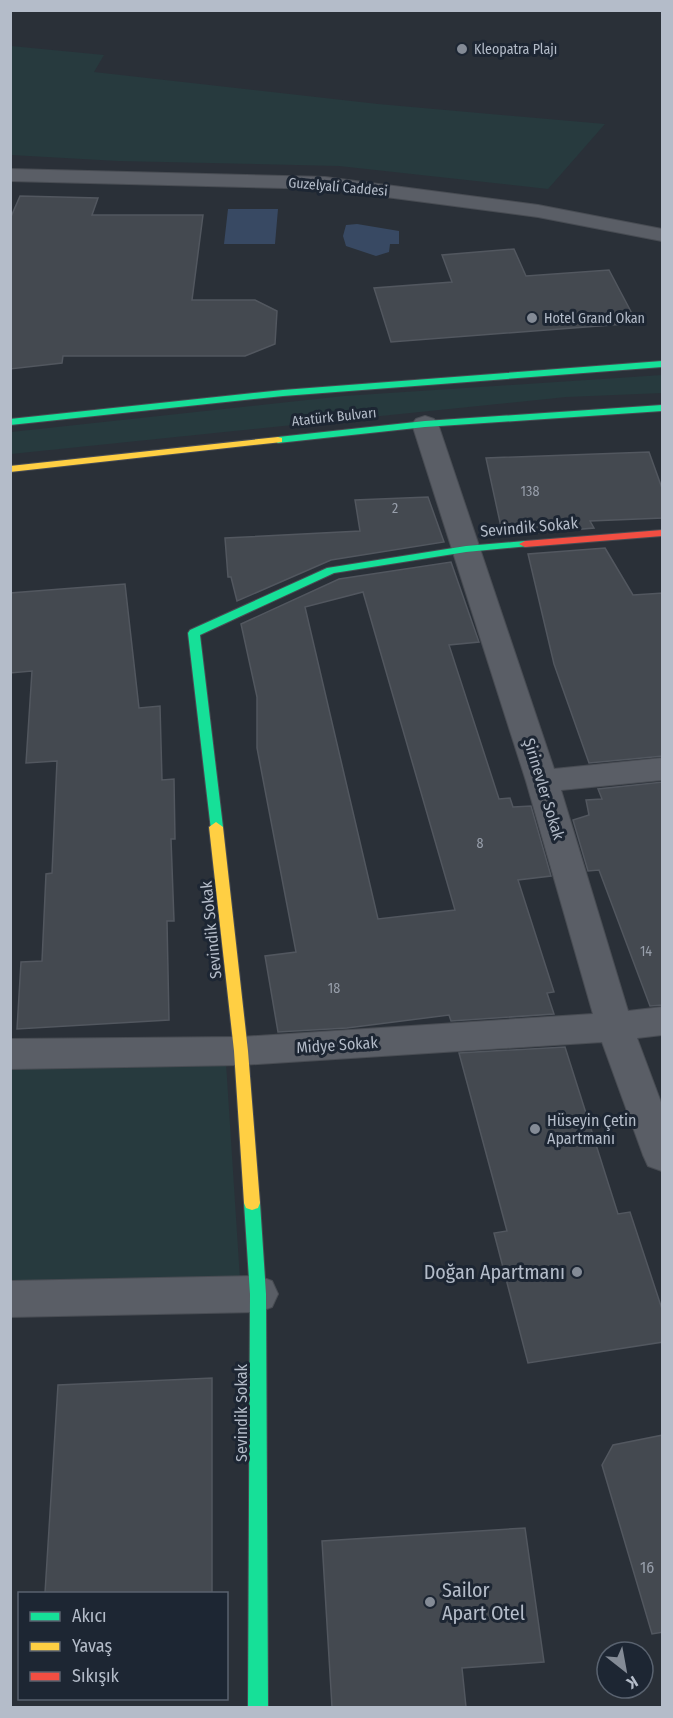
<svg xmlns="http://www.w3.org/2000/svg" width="673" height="1718" viewBox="0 0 673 1718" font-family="'Fira Sans Condensed',sans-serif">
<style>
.green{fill:#273a3e}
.water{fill:#384963}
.building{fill:#444950;stroke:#52575f;stroke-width:1.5;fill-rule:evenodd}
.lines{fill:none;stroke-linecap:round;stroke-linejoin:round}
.street-casing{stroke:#484c53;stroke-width:2}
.fast-casing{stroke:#484c53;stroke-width:2}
.slow-casing{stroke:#484c53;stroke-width:2}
.jam-casing{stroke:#484c53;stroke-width:2}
.street{fill:#5a5e66;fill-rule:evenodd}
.fast{fill:#16e098;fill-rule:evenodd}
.slow{fill:#ffcf43;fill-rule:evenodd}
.jam{fill:#f24e42;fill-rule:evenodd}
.poi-dot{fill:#848b96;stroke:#1d2633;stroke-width:2}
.labels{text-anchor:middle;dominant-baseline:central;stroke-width:6;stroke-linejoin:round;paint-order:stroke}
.far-poi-label{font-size:14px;fill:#b4bcc9;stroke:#1d2633;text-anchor:start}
.far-street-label{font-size:14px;fill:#b4bcc9;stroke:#1d2633}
.number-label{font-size:14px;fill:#989fab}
.street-label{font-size:16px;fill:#b4bcc9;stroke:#1d2633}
.poi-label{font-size:16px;fill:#b4bcc9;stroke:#1d2633;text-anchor:start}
.near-number-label{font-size:16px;fill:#989fab}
.near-poi-label{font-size:20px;fill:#b4bcc9;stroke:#1d2633;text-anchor:end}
</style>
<rect width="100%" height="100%" fill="#2a3038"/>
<path class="green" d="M11 46 104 55 94 72 378 104 605 124 548 189 339 166 118 161 11 155Z
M662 375V393L566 397 11 454V432L344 396Z
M226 1063 240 1279 11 1283 10 1066Z"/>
<path class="water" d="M228 209H278L275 244H224Z
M357 224 399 231V244H390L389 252 376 256 346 246 343 236 346 225Z"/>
<path class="building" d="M20 196 98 198 92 215H203L192 300H255L277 311 275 344 245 356H63L62 363 10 369V219Z
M514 249 526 276 609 270 637 323 391 342 374 288 452 282 442 255Z
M649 452 663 491V518L590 521 594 528 523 534 521 526 501 527 486 458Z
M428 497 444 542 331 560 237 601 231 577H228L225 538 360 531 355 500Z
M605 548 633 595 663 593V756L589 763 554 664 528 554Z
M451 562 479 642 449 645 499 799 510 798 513 807 531 806 551 876 518 880 554 992 547 993 554 1014 451 1021 449 1015 347 1028 278 1032 265 956 296 952 257 748V697L241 624 339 579ZM363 592 455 910 378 919 305 607Z
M125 584 139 708 160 706 162 780 174 779 175 839H171L174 921H167L169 1020 17 1029 21 962 42 961 46 874 52 873 57 761 26 763 32 671 10 673V593Z
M663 782V1005L650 1006 599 870 588 871 573 820 589 815 586 800 602 799 598 789Z
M565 1047 618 1214 630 1212 663 1312V1342L528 1363 494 1233 507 1231 459 1053Z
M212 1378V1593H45L58 1385Z
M663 1435V1632L652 1634 602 1465 613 1445Z
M525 1528 544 1662 462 1668 466 1707H332L322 1541Z"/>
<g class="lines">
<defs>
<path id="street" d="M10 169 325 177 538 205 662 229V241L538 217 325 189 10 181Z
M425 416 434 419 438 424 554 769 662 758V780L561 790 628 1011 662 1007V1035L637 1038 662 1105V1171L648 1166 643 1155 602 1042 241 1065 10 1069V1039L241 1037 593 1014 526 781 412 424 416 419Z
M258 1276 272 1281 278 1294 272 1307 258 1312 10 1317V1281Z"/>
<path id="fast" d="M662 361V367L283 396 10 425V419L283 390Z
M662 405V411L425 427 278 443 273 440 278 437 425 421Z
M525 541 529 542V546L466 552 334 573 200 635 223 827 221 830H211L188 633 190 630 327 568 466 546Z
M252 1196 258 1198 260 1203 266 1294 268 1708H248L250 1294 244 1203 246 1198Z"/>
<path id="slow" d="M278 437 282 438V442L10 472V466Z
M216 822 223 827 248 1051 260 1203 258 1208 252 1210 246 1208 244 1203 234 1051 209 827Z"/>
<path id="jam" d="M662 530V536L525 547 519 544 525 541Z"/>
</defs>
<use href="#street" class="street-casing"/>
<use href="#fast" class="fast-casing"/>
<use href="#slow" class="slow-casing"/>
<use href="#jam" class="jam-casing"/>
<use href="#street" class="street"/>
<use href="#fast" class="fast"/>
<use href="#slow" class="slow"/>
<use href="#jam" class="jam"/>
</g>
<g class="poi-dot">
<circle cx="462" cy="49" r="6"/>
<circle cx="532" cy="318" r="6"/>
<circle cx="535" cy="1129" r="6"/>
<circle cx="577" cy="1272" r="6"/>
<circle cx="430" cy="1602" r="6"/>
</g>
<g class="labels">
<g class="far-poi-label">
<text x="474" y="49">Kleopatra Plajı</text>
<text x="544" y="318">Hotel Grand Okan</text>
</g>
<g class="far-street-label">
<text transform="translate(338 187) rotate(5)">Guzelyali Caddesi</text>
<text transform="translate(334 417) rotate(-6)">Atatürk Bulvarı</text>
</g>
<g class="number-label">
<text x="530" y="491">138</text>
<text x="395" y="508">2</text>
<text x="480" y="843">8</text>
<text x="646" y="951">14</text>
<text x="334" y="988">18</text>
</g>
<g class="street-label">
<text transform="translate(529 527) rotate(-5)">Sevindik Sokak</text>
<text transform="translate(544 789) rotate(73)">Şirinevler Sokak</text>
<text transform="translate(211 930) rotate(-96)">Sevindik Sokak</text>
<text transform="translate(337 1045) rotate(-4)">Midye Sokak</text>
<text transform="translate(241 1413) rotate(-90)">Sevindik Sokak</text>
</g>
<g class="poi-label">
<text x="547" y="1120">Hüseyin Çetin<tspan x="547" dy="18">Apartmanı</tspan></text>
</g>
<g class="near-number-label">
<text x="647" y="1567">16</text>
</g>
<g class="near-poi-label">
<text x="565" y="1272">Doğan Apartmanı</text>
<text x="442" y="1590" text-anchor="start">Sailor<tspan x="442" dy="23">Apart Otel</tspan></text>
</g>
</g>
<rect width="673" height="1718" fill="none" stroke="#b4bcc9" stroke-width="24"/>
<rect x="18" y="1592" width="210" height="108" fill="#1d2633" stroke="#59626f" stroke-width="1.5"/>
<rect x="30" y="1612" width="30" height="9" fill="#16e098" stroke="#59626f" stroke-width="1.5"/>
<text x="72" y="1622" font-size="18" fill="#b4bcc9">Akıcı</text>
<rect x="30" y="1642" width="30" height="9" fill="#ffcf43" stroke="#59626f" stroke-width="1.5"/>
<text x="72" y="1652" font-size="18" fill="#b4bcc9">Yavaş</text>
<rect x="30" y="1672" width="30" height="9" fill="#f24e42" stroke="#59626f" stroke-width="1.5"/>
<text x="72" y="1682" font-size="18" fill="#b4bcc9">Sıkışık</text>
<g transform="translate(625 1670) rotate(149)"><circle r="28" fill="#1d2633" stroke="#59626f" stroke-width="1.5"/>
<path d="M0-4.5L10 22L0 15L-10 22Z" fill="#848b96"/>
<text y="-9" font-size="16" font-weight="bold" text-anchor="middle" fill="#b4bcc9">K</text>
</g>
</svg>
